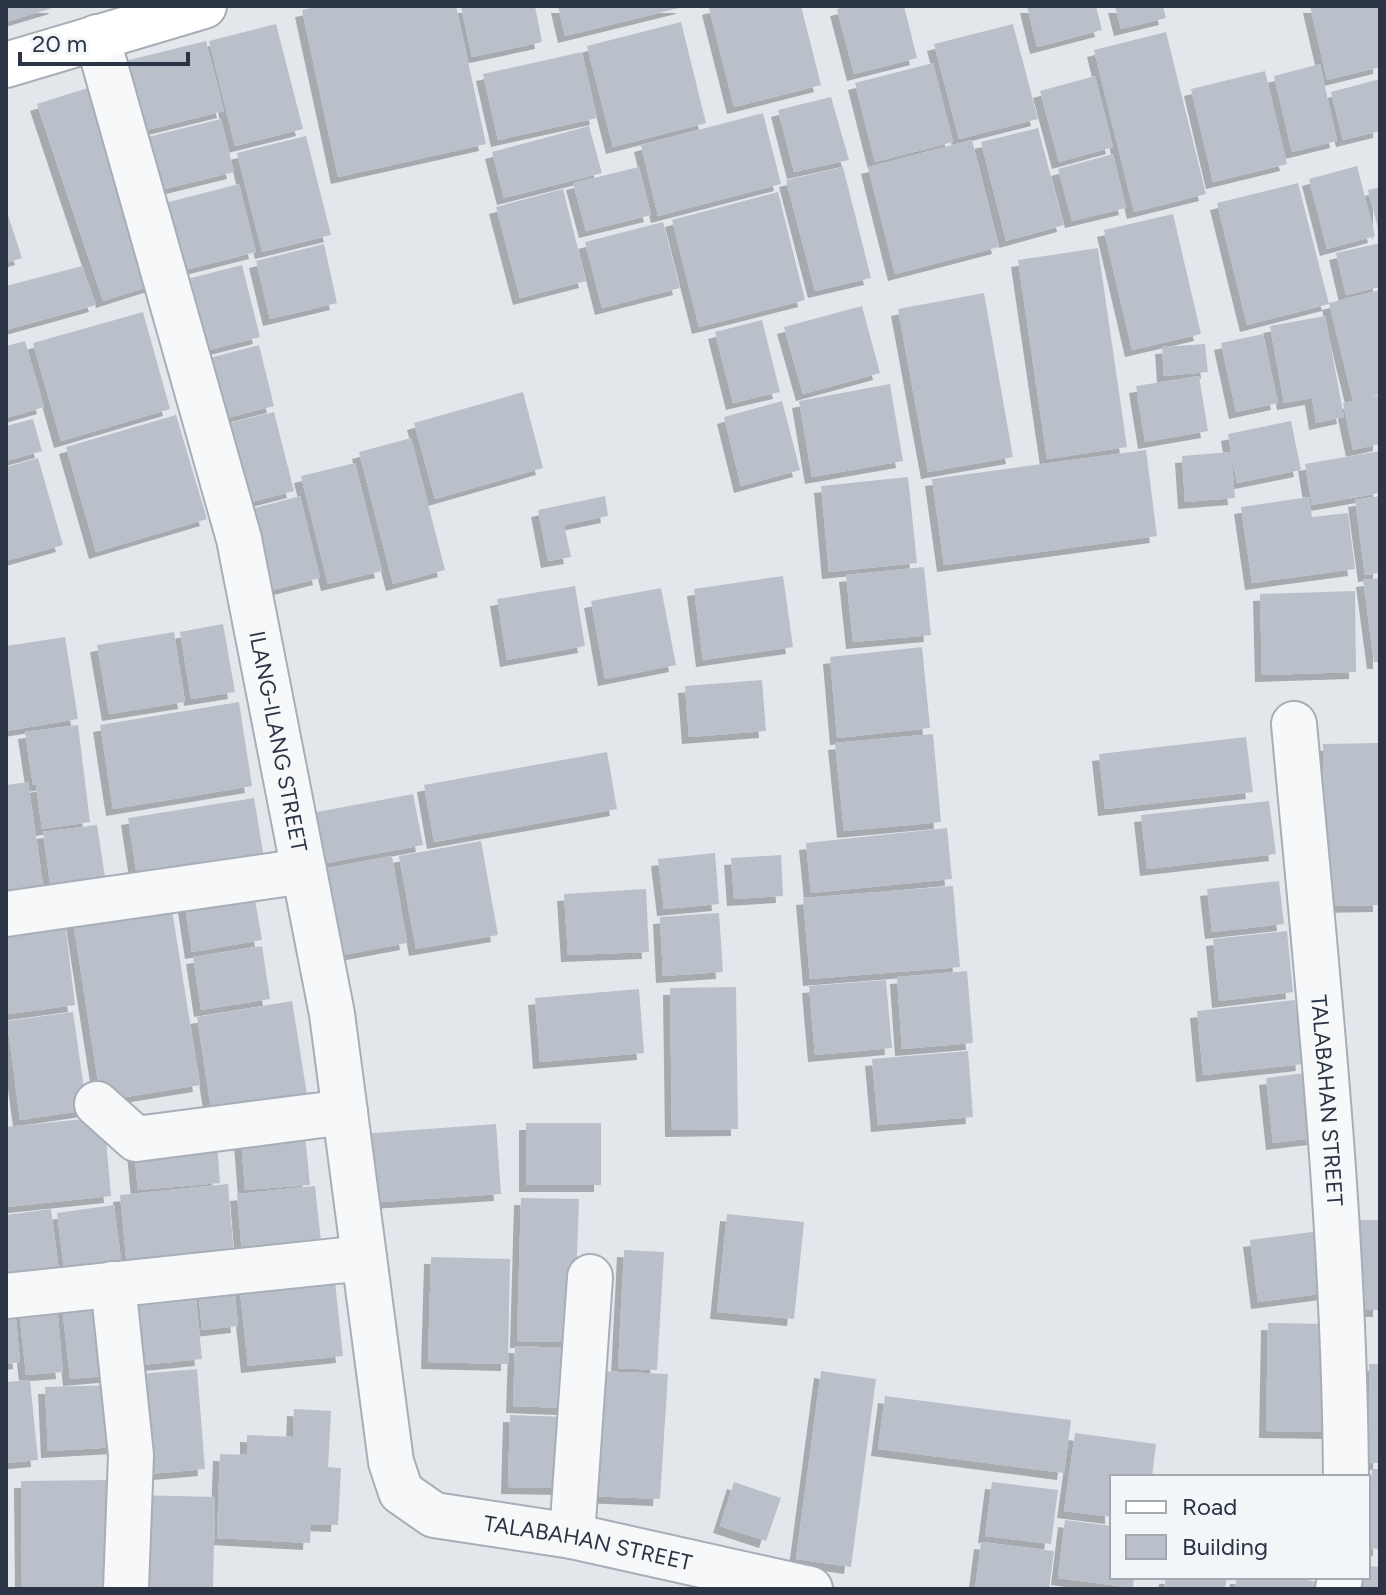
<svg xmlns="http://www.w3.org/2000/svg" width="1386" height="1595" viewBox="0 0 1386 1595" font-family="Figtree,sans-serif">
<style>
.building{fill:#bac0ca;filter:url(#shadow)}
.lines{fill:none;stroke-linecap:round;stroke-linejoin:round}
.street-casing{stroke:#a8aeb7;stroke-width:48}
.secondary-casing{stroke:#a8aeb7;stroke-width:48}
.street{stroke:#f6f8fa;stroke-width:44}
.secondary{stroke:#fff;stroke-width:44}
.labels{text-anchor:middle;dominant-baseline:central;stroke-width:6;stroke-linejoin:round;paint-order:stroke}
.street-label{font-size:22px;fill:#2a3445;stroke:#f3f6f9}
</style>
<defs>
<filter id="shadow"><feDropShadow dx="-7" dy="7" stdDeviation="0" flood-color="#0004"/></filter>
</defs>
<rect width="100%" height="100%" fill="#e3e7ec"/>
<path class="building" d="M6 6H55L56 7 6 22Z
M321 6H456L486 144 338 177 302 10Z
M461 6H535L542 42 472 57Z
M558 6H683V7L565 36Z
M717 6H801L821 85 734 107 709 8Z
M850 6H904L917 58 854 74 837 9Z
M1027 6H1096L1102 30 1037 47Z
M1115 6H1163L1166 18 1121 29Z
M1310 6H1380V67L1327 80Z
M681 22 706 123 613 147 587 46Z
M276 24 303 129 235 146 209 41Z
M1013 24 1038 119 959 139 934 44Z
M1166 32 1206 194 1134 212 1094 50Z
M206 41 224 111 139 132 121 62Z
M582 52 597 118 498 140 483 74Z
M933 63 953 142 875 162 855 83Z
M1320 64 1337 141 1292 152 1274 76Z
M1265 71 1287 164 1213 182 1191 89Z
M1095 76 1113 147 1059 162 1040 91Z
M1380 79V131L1343 140 1331 92Z
M94 86 160 283 103 301 37 104Z
M831 97 849 160 794 172 778 110Z
M763 113 781 184 658 216 641 145Z
M221 119 234 172 161 190 148 137Z
M589 126 602 173 504 198 492 152Z
M1038 128 1064 225 1006 241 981 142Z
M306 136 331 235 262 252 237 153Z
M972 140 999 247 895 274 868 167Z
M1113 154 1126 208 1072 221 1058 169Z
M1357 166 1375 236 1327 249 1309 179Z
M639 167 651 215 586 231 573 183Z
M843 167 871 278 815 291 786 180Z
M1298 183 1329 304 1247 325 1217 203Z
M239 184 256 252 177 272 161 204Z
M1380 187V232H1379L1368 190Z
M563 189 586 281 520 298 496 207Z
M778 192 805 300 699 327 672 220Z
M6 209 22 258 6 263Z
M1173 214 1201 334 1132 350 1104 230Z
M663 222 680 288 602 308 585 242Z
M1380 243V287L1346 295 1336 253Z
M324 244 337 303 270 319 256 261Z
M1098 248 1127 447 1047 459 1018 260Z
M242 265 260 337 190 355 171 283Z
M82 266 96 305 6 330V286Z
M1380 290V394L1368 397 1380 395V444L1353 450 1343 403 1353 401 1329 303Z
M984 293 1013 457 928 472 898 309Z
M862 306 880 373 803 394 784 327Z
M143 312 170 409 61 441 33 343Z
M1325 316 1344 417 1316 423 1312 398 1284 403 1270 326Z
M762 320 780 392 733 403 715 332Z
M1263 334 1278 403 1236 412 1221 343Z
M25 341 44 407 6 418V346Z
M1205 344 1208 372 1164 376 1162 347Z
M259 345 274 406 211 422 195 362Z
M1199 376 1208 431 1145 442 1136 386Z
M890 384 903 461 812 477 799 401Z
M523 392 543 468 435 499 414 423Z
M782 401 800 470 741 486 724 417Z
M274 412 294 491 236 506 216 426Z
M176 415 207 519 96 552 66 447Z
M33 419 42 451 6 461V426Z
M1291 421 1301 470 1237 483 1231 453 1235 498 1185 502 1182 456 1231 452 1228 434Z
M411 438 445 570 393 584 359 452Z
M1146 450 1157 536 944 565 932 479Z
M1380 451V493L1312 505 1305 464Z
M38 458 63 545 6 561V467Z
M355 463 382 571 328 584 301 476Z
M908 477 917 563 829 572 821 486Z
M300 496 320 578 265 592 244 511Z
M605 496 608 516 564 525 571 557 548 561 538 510Z
M1380 496V573L1365 575 1355 500Z
M1309 497 1312 517 1348 513 1355 569 1252 583 1241 507Z
M924 567 931 635 853 642 846 575Z
M783 576 793 647 703 660 694 589Z
M1380 578V662H1374L1363 580Z
M575 586 585 646 507 660 497 599Z
M661 588 676 665 605 679 591 601Z
M1355 591 1356 672 1262 675 1260 594Z
M223 624 235 692 191 699 180 632Z
M174 632 185 702 109 714 97 645Z
M65 637 78 719 6 731V646Z
M922 647 930 728 837 738 830 657Z
M762 680 766 731 689 737 685 686Z
M239 702 252 786 113 809 100 725Z
M78 725 90 822 42 829 36 786 57 782 33 785 25 732Z
M933 734 941 822 844 831 835 743Z
M1246 737 1253 792 1105 809 1099 754Z
M1379 743 1380 905 1327 906 1323 744Z
M607 752 617 809 434 842 424 785Z
M28 782 45 898 6 904V785Z
M413 794 423 845 305 867 296 816Z
M254 798 266 871 139 890 128 818Z
M1269 801 1276 854 1147 869 1141 815Z
M97 825 107 890 52 898 43 832Z
M947 828 952 879 811 893 806 843Z
M481 841 498 935 416 949 399 856Z
M715 853 719 904 664 909 658 859Z
M781 855 783 896 734 899 731 858Z
M392 856 407 943 327 958 311 871Z
M1279 881 1284 924 1212 932 1207 889Z
M953 886 960 967 810 979 803 898Z
M253 888 262 940 192 952 184 899Z
M646 889 649 952 568 955 564 894Z
M171 904 200 1085 101 1101 73 921Z
M719 913 723 972 663 976 660 917Z
M64 914 75 1005 9 1014 6 921Z
M1287 931 1293 992 1219 1001 1213 939Z
M262 946 270 999 201 1010 193 957Z
M967 971 973 1043 902 1049 897 977Z
M886 980 892 1048 815 1055 809 986Z
M736 987 738 1129 672 1130 670 988Z
M639 989 644 1053 540 1062 535 998Z
M1295 1000 1303 1064 1203 1075 1197 1011Z
M292 1001 309 1107 213 1122 197 1017Z
M73 1012 87 1110 20 1120 7 1021Z
M968 1051 973 1117 878 1125 872 1059Z
M1306 1073 1314 1138 1273 1143 1266 1078Z
M104 1117 111 1196 6 1207V1127Z
M526 1123H601V1185H526Z
M496 1124 501 1194 365 1203 359 1134Z
M305 1134 310 1185 245 1190 241 1139Z
M217 1142 220 1183 138 1190 134 1149Z
M228 1184 235 1267 128 1277 120 1195Z
M315 1186 323 1259 243 1267 237 1194Z
M521 1198 579 1199 574 1342 517 1341Z
M114 1205 123 1276 66 1284 57 1213Z
M51 1209 61 1286 6 1293V1215Z
M727 1214 804 1222 794 1319 717 1312Z
M1351 1220H1380V1310H1352Z
M1319 1231 1327 1293 1258 1302 1250 1240Z
M624 1250 664 1252 657 1370 618 1368Z
M431 1257 510 1259 508 1364 428 1362Z
M334 1272 343 1356 248 1366 239 1282Z
M233 1274 238 1326 202 1330 197 1278Z
M194 1279 202 1359 131 1366 123 1286Z
M109 1291 117 1375 70 1379 61 1296Z
M56 1296 63 1372 26 1375 18 1300Z
M14 1299 20 1362 6 1364V1300Z
M1268 1323 1334 1324 1333 1432 1266 1431Z
M515 1346 565 1348 564 1408 513 1406Z
M1369 1364H1380V1463H1370Z
M197 1369 205 1469 149 1474 139 1374Z
M595 1371 668 1374 660 1499 589 1496Z
M821 1371 876 1379 851 1567 796 1559Z
M30 1380 38 1460 6 1463V1382Z
M116 1385 119 1447 48 1451 45 1387Z
M885 1396 1071 1420 1064 1473 878 1449Z
M294 1409 331 1411 328 1467 341 1468 338 1525 311 1524 310 1543 217 1538 220 1454 247 1455V1435L293 1437Z
M510 1415 567 1417 566 1488 508 1487Z
M1075 1433 1156 1444 1152 1477H1112V1517L1064 1511Z
M1372 1469H1380V1549L1368 1548Z
M109 1480 110 1589H22L21 1481Z
M734 1482 781 1498 766 1541 720 1526Z
M992 1482 1058 1490 1051 1544 985 1536Z
M136 1495 215 1497 213 1589H133Z
M1065 1520 1112 1526V1577H1134L1133 1588 1058 1578Z
M981 1542 1054 1551 1049 1589H975Z
M1368 1566 1380 1567V1589H1349L1350 1577H1368Z
M1166 1577H1227L1225 1589H1164Z
M1237 1577H1293L1331 1585 1330 1589H1235Z"/>
<g class="lines">
<defs>
<g id="street">
<path id="s1" d="M97 37 239 539 332 1014 391 1462 401 1492 434 1515 572 1536 810 1589"/>
<path id="s2" d="M1294 724C1317 975 1344 1225 1346 1477"/>
<path d="M6 914 304 871"/>
<path d="M97 1104 136 1139 345 1112"/>
<path d="M113 1284 131 1455 126 1589"/>
<path d="M6 1296 364 1258"/>
<path d="M572 1536 590 1277"/>
<path d="M1338 1589 1340 1577"/>
</g>
<path id="secondary" d="M6 65 204 6"/>
</defs>
<use href="#street" class="street-casing"/>
<use href="#secondary" class="secondary-casing"/>
<use href="#street" class="street"/>
<use href="#secondary" class="secondary"/>
</g>
<g class="labels">
<g class="street-label">
<text stroke="none"><textPath href="#s1" startOffset="728">ILANG-ILANG STREET</textPath></text>
<text stroke="none"><textPath href="#s2" startOffset="378">TALABAHAN STREET</textPath></text>
<text stroke="none"><textPath href="#s1" startOffset="1686">TALABAHAN STREET</textPath></text>
</g>
</g>
<rect width="1386" height="1595" fill="none" stroke="#2a3445" stroke-width="16"/>
<rect x="1110" y="1475" width="260" height="104" fill="#f3f6f9" stroke="#a3a8b1" stroke-width="2"/>
<rect x="1126" y="1501" width="40" height="12" fill="#ffffff" stroke="#a3a8b1" stroke-width="2"/>
<text x="1182" y="1515" font-size="24" fill="#2a3445">Road</text>
<rect x="1126" y="1535" width="40" height="24" fill="#bac0ca" stroke="#a3a8b1" stroke-width="2"/>
<text x="1182" y="1555" font-size="24" fill="#2a3445">Building</text>
<path d="M20 52v12h168v-12" fill="none" stroke="#2a3445" stroke-width="4"/>
<text x="32" y="52" font-size="24" fill="#2a3445" stroke="#f3f6f9" stroke-width="6" paint-order="stroke">20 m</text>
</svg>
